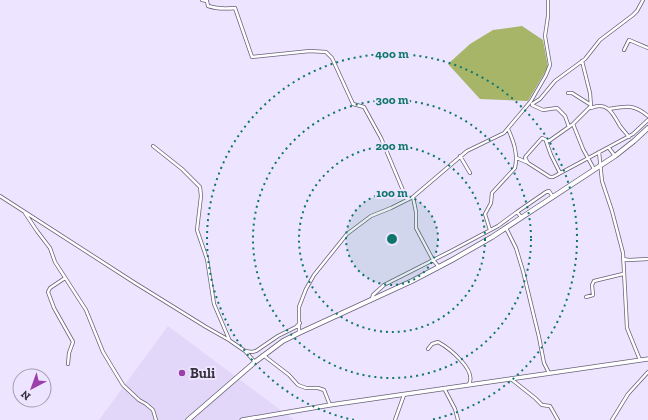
<svg xmlns="http://www.w3.org/2000/svg" width="648" height="420" viewBox="0 0 648 420" font-family="'Zilla Slab',serif">
<style>
.built{fill:#e2d7f9}
.forest{fill:#a6b568}
.lines{fill:none;stroke-linecap:round;stroke-linejoin:round}
.minor-casing{stroke:#696178;stroke-width:4}
.tertiary-casing{stroke:#696178;stroke-width:5}
.secondary-casing{stroke:#696178;stroke-width:5.5}
.minor{stroke:#fff;stroke-width:2.5}
.tertiary{stroke:#fff;stroke-width:3.5}
.secondary{stroke:#fff;stroke-width:4}
.ring{fill:none;stroke:#0f766e;stroke-width:2;stroke-dasharray:2 4}
.poi-dot{fill:#9b40ab;stroke:#ede4ff;stroke-width:1.5}
.labels{text-anchor:middle;dominant-baseline:central;stroke-width:4;stroke-linejoin:round;paint-order:stroke}
.poi-label{font-size:14px;font-weight:bold;fill:#37333e;stroke:#ede4ff;text-anchor:start}
.centre{fill:#0f766e;stroke:#ede4ff;stroke-width:2}
.ring-label{font-size:12px;text-anchor:middle;font-weight:bold;fill:#0f766e;stroke:#ede4ff;stroke-width:4;stroke-linejoin:round;paint-order:stroke}
</style>
<rect width="100%" height="100%" fill="#ede4ff"/>
<path class="built" d="M168 326 294 420H99Z"/>
<path class="forest" d="M522 26 543 40 548 67 528 101 480 99 448 64 470 44 493 30Z"/>
<g class="lines">
<defs>
<path id="minor" d="M202 0 207 1 208 6C217 9 225 9 235 8L252 57 310 51 326 52 332 58 353 104 364 107 381 138 407 200
M624 50 629 40 648 48
M582 61 590 93 591 106 573 124 549 141 542 138 526 156 525 158 528 163 550 177H553L633 134 648 120
M568 93H572L591 105
M532 104 540 99 555 81 585 59 600 40 633 15 637 11 643 0
M532 105 543 110 557 108 565 116 569 127
M591 108C608 101 613 114 620 126 623 130 626 133 629 137
M609 109C627 106 634 104 648 116
M573 124 583 149 594 169
M546 141 551 155 560 173
M153 146 182 169 200 187 201 196 197 230 207 259 214 304 229 339
M609 148 615 156
M599 152 602 181 612 211 623 253 627 328 640 360
M460 156 470 173
M517 158 526 162
M0 196 135 283 206 327 229 340 245 351 255 362
M413 197 416 212V228L433 260 439 267
M25 213 37 231 50 248 55 262 86 310 103 352 123 385 139 400 146 404 153 410 156 420
M521 217 517 212 546 192 549 191 553 197
M506 228 516 248 523 271 539 337 544 363 549 373
M490 230 485 214 491 203 492 193 515 168C518 154 514 142 508 129
M623 259 629 260 648 259
M65 278 50 288 48 292 54 308 72 340 73 342 69 353 68 364
M586 297 593 295 592 285 594 281 623 274
M372 299 373 295 384 285 451 251 498 226 517 212
M299 333V307L306 289 314 275 347 234 371 216 391 208 413 197 467 151 504 133 531 101 546 75 550 65 545 36 548 16V0
M428 349 432 344 438 342C449 348 477 370 469 384
M245 351 252 352 256 351 278 336 296 327 300 323
M263 355 289 375 298 385 306 388H318L324 390 330 405
M511 379 535 398 542 405 550 406 558 420
M444 388 455 409 458 420
M395 420 404 395
M612 420 628 394 648 372"/>
<path id="tertiary" d="M242 420 330 405 648 359"/>
<path id="secondary" d="M188 420 255 362 283 341 299 333 412 281 452 260 492 237 615 156 634 141 648 128"/>
</defs>
<use href="#minor" class="minor-casing"/>
<use href="#tertiary" class="tertiary-casing"/>
<use href="#secondary" class="secondary-casing"/>
<use href="#minor" class="minor"/>
<use href="#tertiary" class="tertiary"/>
<use href="#secondary" class="secondary"/>
</g>
<circle cx="392" cy="239" r="46" fill="#0f766e" fill-opacity=".12"/>
<g class="ring">
<circle cx="392" cy="239" r="46"/>
<circle cx="392" cy="239" r="93"/>
<circle cx="392" cy="239" r="139"/>
<path d="M354 420A185 185 0 1 1 430 420"/>
</g>
<circle class="poi-dot" cx="182" cy="373" r="4"/>
<g class="labels">
<g class="poi-label">
<text x="190" y="373">Buli</text>
</g>
</g>
<circle cx="392" cy="239" r="6" class="centre"/>
<g class="ring-label">
<text x="392" y="58">400 m</text>
<text x="392" y="104">300 m</text>
<text x="392" y="150">200 m</text>
<text x="392" y="197">100 m</text>
</g>
<g transform="translate(32 388) rotate(221)"><circle r="19" fill="#ede4ff" stroke="#a49db2"/>
<path d="M0-3L7 15L0 10L-7 15Z" fill="#9b40ab"/>
<text y="-6" font-size="11" font-weight="bold" text-anchor="middle" fill="#37333e">N</text>
</g>
</svg>
